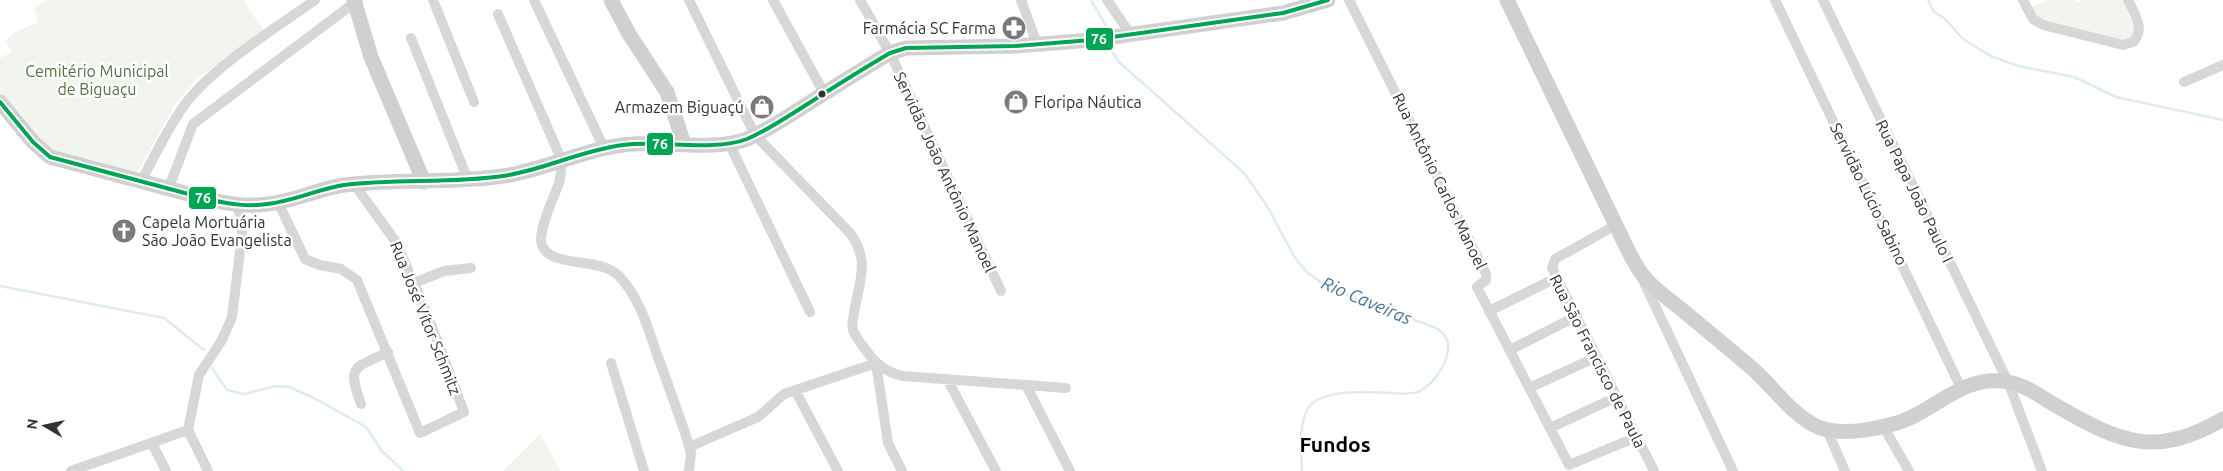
<svg xmlns="http://www.w3.org/2000/svg" width="2223" height="471" viewBox="0 0 2223 471" font-family="Ubuntu,sans-serif">
<style>
.green{fill:#f1f5ed}
.lines{fill:none;stroke-linecap:round;stroke-linejoin:round}
.stream{stroke:#ddebf3;stroke-width:2.5}
.street{stroke:#d7d7d7;stroke-width:10}
.secondary{stroke:#d0d0d0;stroke-width:15}
.bus-1-casing{stroke:#fff;stroke-width:8}
.bus-1{stroke:#00a651;stroke-width:4}
.bus-dot{fill:#333;stroke:#fff;stroke-width:2}
.labels{text-anchor:middle;dominant-baseline:central;stroke-width:5;stroke-linejoin:round;paint-order:stroke}
.poi-label{font-size:16px;fill:#333;stroke:#fff;text-anchor:end}
.park-label{font-size:16px;fill:#56703f;stroke:#fff}
.street-label{font-size:16px;fill:#333;stroke:#fff}
.water-label{font-size:18px;font-style:italic;fill:#3f7597;stroke:#fff}
.district-label{font-size:21px;font-weight:bold;fill:#000;stroke:#fff}
.line-badge{stroke:#fff;stroke-width:2}
.badge-label{font-size:14px;text-anchor:middle;font-weight:bold;fill:#fff}
</style>
<rect width="100%" height="100%" fill="#fff"/>
<path class="green" d="M48 0H243L263 30 198 78 176 103 137 173 50 152 0 93V58L12 52 6 41 12 34 38 22 34 8Z
M2048 0H2075L2077 3 2083 0H2122L2136 30 2130 40 2122 41 2042 22 2037 17 2031 7Z
M540 434 561 471H503Z"/>
<g class="lines">
<path class="stream" d="M1091 0 1108 29
M1928 0 1934 12 1944 18 1963 39 1991 56 2018 66 2074 77 2116 97 2223 120
M1113 53 1119 62 1244 173 1267 206 1295 258 1308 273 1322 283 1346 294 1436 328C1445 333 1449 340 1448 350 1447 359 1443 367 1438 374 1434 380 1428 386 1422 390 1413 395 1401 394 1392 393 1370 392 1332 389 1314 402 1297 414 1301 452 1302 471
M0 286 164 318 204 350
M212 368 227 390 244 394 275 386 289 387 314 398 366 427 381 450 403 471"/>
<path class="street" d="M433 0 474 102
M534 0 604 148
M689 0 755 135 850 233C869 259 861 277 855 307 854 314 851 323 853 330 856 338 863 346 868 353 877 365 888 373 903 376L1066 388
M773 0 824 93
M860 0 890 53 1001 291
M1021 0 1037 44
M1107 0 1131 35
M1349 0 1486 274V280L1477 287 1569 465 1627 441
M1775 0 1961 388
M1823 0 2008 382 2042 471
M2023 0 2033 19 2043 25 2123 45 2133 42C2146 29 2134 13 2128 0
M498 14 562 161C561 168 561 176 559 183 554 197 537 232 542 245 551 269 599 256 619 276 640 298 648 329 658 357 668 384 677 410 686 436L691 453 689 471
M411 38 468 180
M2184 82 2223 65
M729 143 810 312
M140 183C155 156 168 127 186 103 216 64 275 29 315 0
M168 190 193 124 358 0
M278 202 305 259 320 265 341 269 357 280 420 433 464 412 428 316 396 242 354 184
M1616 225 1555 259 1552 268 1654 471
M1642 278 1733 471
M414 283 444 271 471 268
M1489 311 1548 282
M1510 350 1569 320
M611 363 644 471
M947 379 996 471
M1026 385 1070 471
M1529 388 1588 361
M795 390 838 471
M361 404C347 365 353 369 388 352
M1883 426 1909 471
M1550 428 1608 401
M188 430 208 471
M1827 430 1845 471
M152 443 166 471
M689 447 758 417 784 394 876 363 888 443 902 471
M71 471 188 430 199 375 222 340 232 317 242 235 241 219 237 205"/>
<path class="secondary" d="M354 0 371 57 424 182
M611 0 629 34 667 92 684 144
M1507 0 1625 244C1631 256 1637 270 1647 280 1657 291 1670 300 1681 309 1705 329 1730 349 1754 370 1774 388 1793 416 1818 427 1840 436 1871 430 1893 424 1933 414 1962 373 2008 382 2025 385 2040 396 2055 405 2119 442 2154 459 2223 419
M0 102 33 142 50 157 211 200C230 204 248 207 267 204 294 201 318 189 344 185 397 178 450 184 503 176 544 170 582 150 623 145 661 140 712 152 747 139 768 130 787 117 806 105 834 87 861 70 890 53L906 48 1015 46 1091 40 1283 13 1328 0"/>
<defs>
<path id="bus-1" d="M0 102 33 142 50 157 211 200C230 204 248 207 267 204 294 201 318 189 344 185 397 178 450 184 503 176 544 170 582 150 623 145 661 140 712 152 747 139 768 130 787 117 806 105 834 87 861 70 890 53L906 48 1015 46 1091 40 1283 13 1328 0"/>
</defs>
<use href="#bus-1" class="bus-1-casing"/>
<use href="#bus-1" class="bus-1"/>
</g>
<defs>
<symbol id="pharmacy-disc" viewBox="-11 -11 22 22"><circle r="9.5" fill="#7a7a7a" stroke="#fff"/><path d="M-2-6h4v4h4v4h-4v4h-4v-4h-4v-4h4Z" fill="#fff"/></symbol>
<symbol id="shop-disc" viewBox="-11 -11 22 22"><circle r="9.5" fill="#7a7a7a" stroke="#fff"/><path d="M-5-2.5h2.3a2.7 3.5 0 0 1 5.4 0H5L5.5 6h-11ZM-1.5-2.5h3a1.5 2.3 0 0 0-3 0Z" fill="#fff"/></symbol>
<symbol id="church-disc" viewBox="-11 -11 22 22"><circle r="9.5" fill="#7a7a7a" stroke="#fff"/><path d="M-1.2-6h2.4v3.5h3.3v2.4h-3.3V6h-2.4V-.1h-3.3v-2.4h3.3Z" fill="#fff"/></symbol>
</defs>
<g fill-rule="evenodd">
<use href="#pharmacy-disc" x="1000" y="14" width="28" height="28"/>
<use href="#shop-disc" x="1002" y="88" width="28" height="28"/>
<use href="#shop-disc" x="748" y="93" width="28" height="28"/>
<use href="#church-disc" x="110" y="217" width="28" height="28"/>
</g>
<circle class="bus-dot" cx="822" cy="94" r="4.5"/>
<g class="labels">
<g class="poi-label">
<text x="996" y="28">Farmácia SC Farma</text>
<text x="1034" y="102" text-anchor="start">Floripa Náutica</text>
<text x="744" y="107">Armazem Biguaçú</text>
<text x="142" y="222" text-anchor="start">Capela Mortuária<tspan x="142" dy="18">São João Evangelista</tspan></text>
</g>
<g class="park-label">
<text x="97" y="71">Cemitério Municipal<tspan x="97" dy="18">de Biguaçu</tspan></text>
</g>
<g class="street-label">
<text transform="translate(945 172) rotate(65)">Servidão João Antônio Manoel</text>
<text transform="translate(1440 181) rotate(64)">Rua Antônio Carlos Manoel</text>
<text transform="translate(1915 191) rotate(64)">Rua Papa João Paulo I</text>
<text transform="translate(1869 194) rotate(64)">Servidão Lúcio Sabino</text>
<text transform="translate(426 318) rotate(68)">Rua José Vítor Schmitz</text>
<text transform="translate(1598 361) rotate(63)">Rua São Francisco de Paula</text>
</g>
<g class="water-label">
<text transform="translate(1367 300) rotate(23)">Rio Caveiras</text>
</g>
<g class="district-label">
<text x="1335" y="444">Fundos</text>
</g>
</g>
<g class="line-badge">
<rect x="1085" y="27" width="29" height="24" rx="5" fill="#00a651"/>
<rect x="646" y="132" width="28" height="24" rx="5" fill="#00a651"/>
<rect x="188" y="186" width="29" height="24" rx="5" fill="#00a651"/>
</g>
<g class="badge-label">
<text x="1099" y="44">76</text>
<text x="660" y="149">76</text>
<text x="203" y="203">76</text>
</g>
<g transform="translate(45 426) rotate(279)" stroke="#ffffff" stroke-width="4" paint-order="stroke">
<path d="M0-4L9 19L0 12L-9 19Z" fill="#333333"/>
<text y="-8" font-size="14" font-weight="bold" text-anchor="middle" fill="#333333">N</text>
</g>
</svg>
